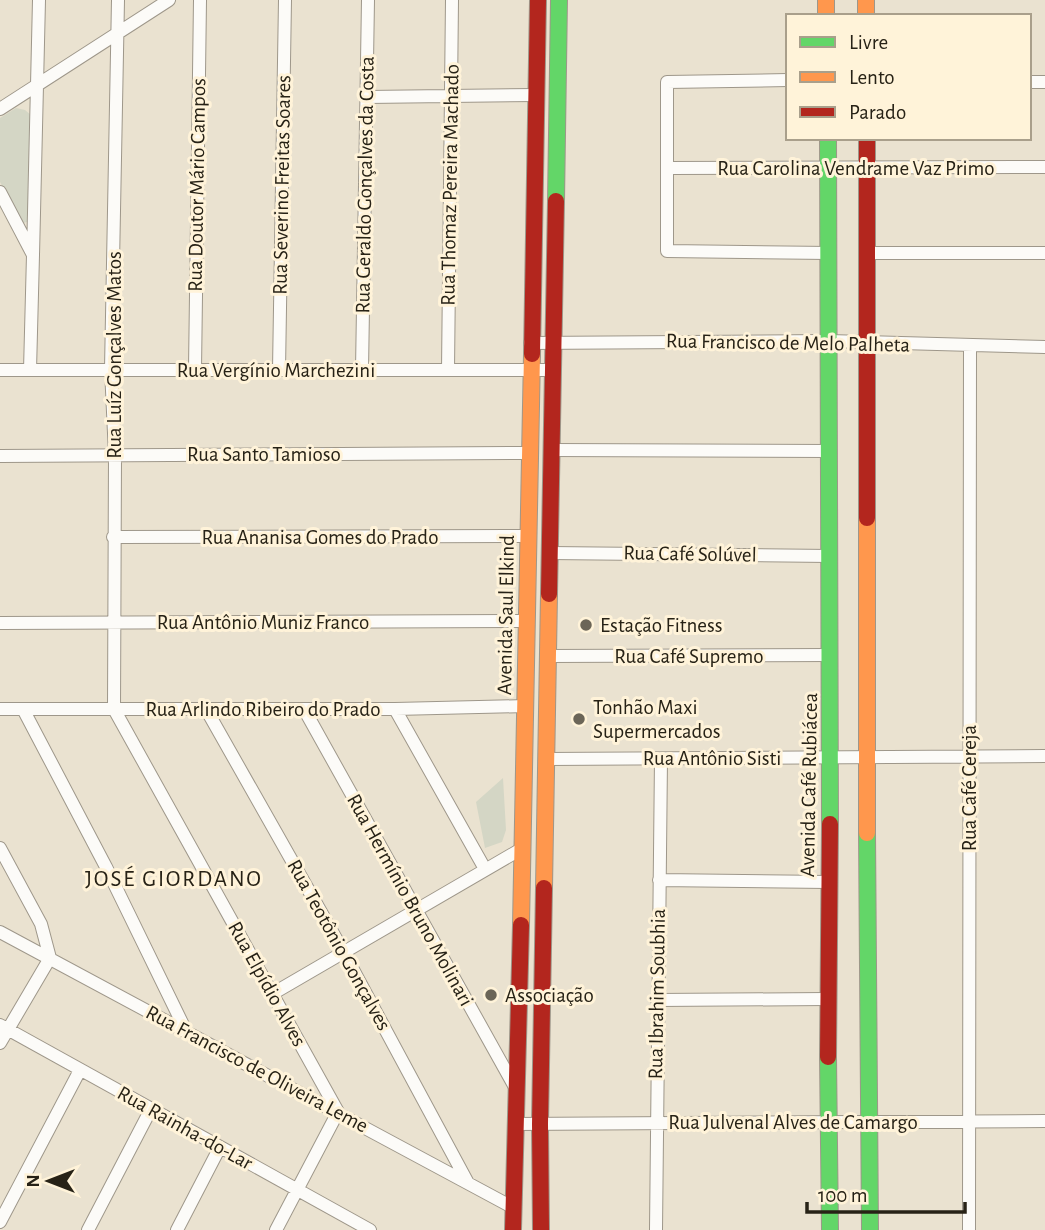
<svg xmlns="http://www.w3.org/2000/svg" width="1045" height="1230" viewBox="0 0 1045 1230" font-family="'Alegreya Sans',sans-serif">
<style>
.green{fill:#d4d6c5}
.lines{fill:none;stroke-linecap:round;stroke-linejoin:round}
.street-casing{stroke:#9e978a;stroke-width:14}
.fast-casing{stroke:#9e978a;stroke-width:18}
.slow-casing{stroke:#9e978a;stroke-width:18}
.jam-casing{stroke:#9e978a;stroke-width:18}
.street{stroke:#fcfbf8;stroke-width:12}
.fast{stroke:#63d668;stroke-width:16}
.slow{stroke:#ff974d;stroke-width:16}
.jam{stroke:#b3261e;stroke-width:16}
.poi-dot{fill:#6b6557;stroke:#fff3d9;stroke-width:2.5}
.labels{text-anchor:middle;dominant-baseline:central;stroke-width:6;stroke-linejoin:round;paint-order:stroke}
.street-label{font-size:21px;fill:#272216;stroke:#fff3d9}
.poi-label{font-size:21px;fill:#272216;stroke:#fff3d9;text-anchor:start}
.neighbourhood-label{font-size:23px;letter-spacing:2px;fill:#272216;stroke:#fff3d9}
</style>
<rect width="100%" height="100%" fill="#eae2d0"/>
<path class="green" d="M16 108 25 110 32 116 29 221 24 223 20 220 0 182V118Z
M503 778 506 830 502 842 485 848 476 802Z"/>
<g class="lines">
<defs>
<path id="street" d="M118 0 111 369 115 455 114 709 338 1112 276 1230
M788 80 667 82V251L829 253
M1029 82H1045
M367 97 537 95
M0 109 169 0
M667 168 1045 167
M0 192 33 255 30 370
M868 253H1045
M33 255 39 0
M530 343 829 341 1045 347
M195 369 200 0
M0 370H553
M279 370 285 0
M362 370 368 0
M448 370 452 0
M551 450 830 451
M0 456 529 453
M113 537 528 536
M550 553 830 556
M0 623 526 621
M548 656 831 655
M0 709H395L526 706
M23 709 106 867 186 1031
M206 709 343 951 468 1183
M304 709 516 1089
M395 709 485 869
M546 759 1045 756
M0 848 41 924 50 958 0 1043
M659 880 828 882
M0 932 514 1208
M272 994 523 848
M657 1000 827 999
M0 1025 370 1230
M515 1124 1045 1121
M0 1222 80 1070
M88 1230 151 1109
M177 1230 220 1147
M656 1230 661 759
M969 1230 970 346"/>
<path id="fast" d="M828 138 830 824
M556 201 559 0
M867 833 870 1230
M828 1057 830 1230"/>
<path id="slow" d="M826 0V16
M866 0V16
M867 518V833
M544 888 549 594
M521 925 532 354"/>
<path id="jam" d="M867 138V518
M532 354 538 0
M549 594 556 201
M828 1057 830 824
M513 1230 521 925
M541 1230 540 1124 544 888"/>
</defs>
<use href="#street" class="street-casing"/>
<use href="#fast" class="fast-casing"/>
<use href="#slow" class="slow-casing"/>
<use href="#jam" class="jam-casing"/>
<use href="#street" class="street"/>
<use href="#fast" class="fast"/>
<use href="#slow" class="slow"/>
<use href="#jam" class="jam"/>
</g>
<g class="poi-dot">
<circle cx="586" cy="625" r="7"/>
<circle cx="579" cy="719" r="7"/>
<circle cx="491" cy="995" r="7"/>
</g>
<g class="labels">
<g class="street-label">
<text x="856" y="168">Rua Carolina Vendrame Vaz Primo</text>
<text transform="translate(197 185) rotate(-89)">Rua Doutor Mário Campos</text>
<text transform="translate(282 185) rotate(-89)">Rua Severino Freitas Soares</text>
<text transform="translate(365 185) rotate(-89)">Rua Geraldo Gonçalves da Costa</text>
<text transform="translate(450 185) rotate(-89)">Rua Thomaz Pereira Machado</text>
<text transform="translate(788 343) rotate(1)">Rua Francisco de Melo Palheta</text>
<text transform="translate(114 355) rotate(-90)">Rua Luíz Gonçalves Matos</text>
<text x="276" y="370">Rua Vergínio Marchezini</text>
<text x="264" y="454">Rua Santo Tamioso</text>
<text x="320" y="537">Rua Ananisa Gomes do Prado</text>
<text transform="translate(690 554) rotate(1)">Rua Café Solúvel</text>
<text transform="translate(506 615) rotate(-89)">Avenida Saul Elkind</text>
<text x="263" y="622">Rua Antônio Muniz Franco</text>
<text x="689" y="656">Rua Café Supremo</text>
<text x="263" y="709">Rua Arlindo Ribeiro do Prado</text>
<text x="712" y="758">Rua Antônio Sisti</text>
<text transform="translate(809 785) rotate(-89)">Avenida Café Rubiácea</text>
<text transform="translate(969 788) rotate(-90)">Rua Café Cereja</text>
<text transform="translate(410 900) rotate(61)">Rua Hermínio Bruno Molinari</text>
<text transform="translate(339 945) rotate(61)">Rua Teotônio Gonçalves</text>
<text transform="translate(267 984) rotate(61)">Rua Elpídio Alves</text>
<text transform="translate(657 994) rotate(-89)">Rua Ibrahim Soubhia</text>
<text transform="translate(257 1069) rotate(28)">Rua Francisco de Oliveira Leme</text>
<text x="793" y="1122">Rua Julvenal Alves de Camargo</text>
<text transform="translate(185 1128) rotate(29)">Rua Rainha-do-Lar</text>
</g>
<g class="poi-label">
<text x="600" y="625">Estação Fitness</text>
<text x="593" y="707">Tonhão Maxi<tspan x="593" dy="24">Supermercados</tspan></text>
<text x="505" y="995">Associação</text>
</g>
<g class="neighbourhood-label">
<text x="174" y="879">JOSÉ GIORDANO</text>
</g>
</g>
<rect x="786" y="14" width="245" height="126" fill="#fff3d9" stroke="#a99f8b" stroke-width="2"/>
<rect x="800" y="37" width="35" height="10" fill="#63d668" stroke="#a99f8b" stroke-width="2"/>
<text x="849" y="49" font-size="21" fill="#272216">Livre</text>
<rect x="800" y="72" width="35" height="10" fill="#ff974d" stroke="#a99f8b" stroke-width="2"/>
<text x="849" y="84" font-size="21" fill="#272216">Lento</text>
<rect x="800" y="107" width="35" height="10" fill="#b3261e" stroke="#a99f8b" stroke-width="2"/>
<text x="849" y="119" font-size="21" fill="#272216">Parado</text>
<g transform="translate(49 1181) rotate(270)" stroke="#fff3d9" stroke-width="5" paint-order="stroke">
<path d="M0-5L12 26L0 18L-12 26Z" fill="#272216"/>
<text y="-10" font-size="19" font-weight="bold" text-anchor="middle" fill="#272216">N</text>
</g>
<path d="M807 1202v10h158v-10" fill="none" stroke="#272216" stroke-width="3.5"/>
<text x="818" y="1202" font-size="21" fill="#272216" stroke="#fff3d9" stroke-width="5" paint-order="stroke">100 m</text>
</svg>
